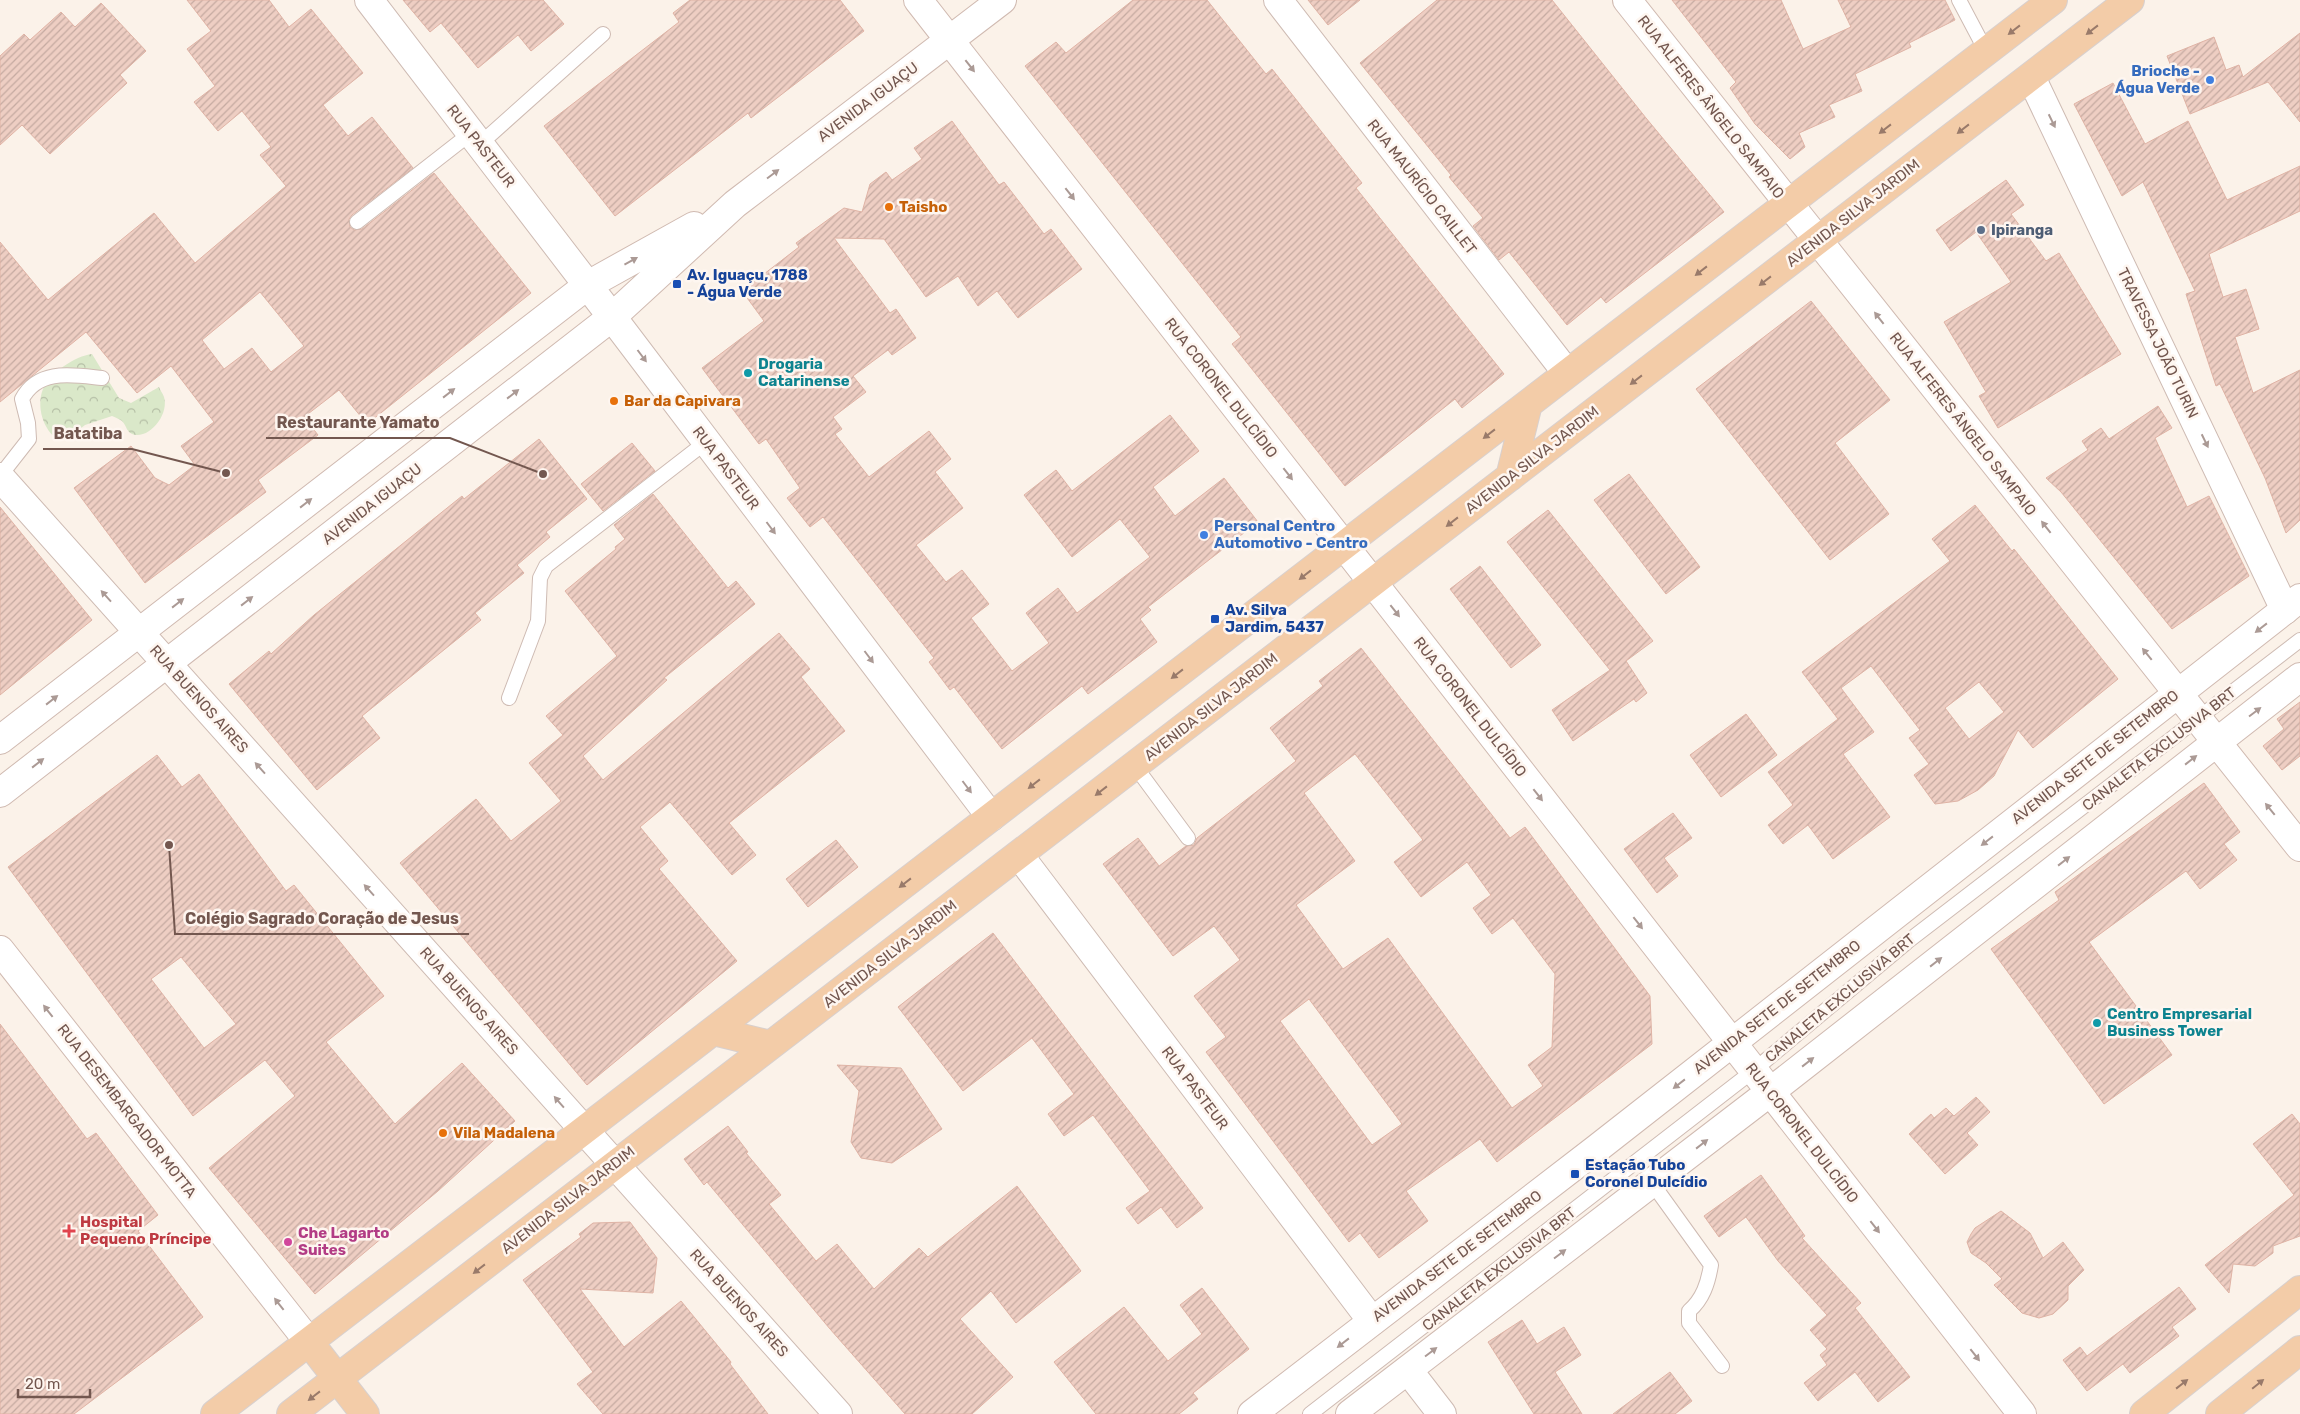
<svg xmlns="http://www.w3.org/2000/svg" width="2300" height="1414" viewBox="0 0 2300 1414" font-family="Rubik,sans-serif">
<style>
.forest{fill:url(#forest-crowns)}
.building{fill:url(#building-hatch);stroke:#dfb3a5;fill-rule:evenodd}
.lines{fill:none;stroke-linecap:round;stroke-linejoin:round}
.lane-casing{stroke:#cebbb3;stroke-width:16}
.street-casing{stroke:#cebbb3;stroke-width:30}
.secondary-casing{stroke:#d0bab1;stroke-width:30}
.primary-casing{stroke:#d8d0ce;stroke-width:30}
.lane{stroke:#fff;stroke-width:14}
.street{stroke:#fff;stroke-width:28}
.secondary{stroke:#fff;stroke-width:28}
.primary{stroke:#f3cca8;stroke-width:28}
.oneway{fill:#997a6a}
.oneway2{fill:#ab9a95}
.shop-dot{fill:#3f7fe0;stroke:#fef6f0;stroke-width:2}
.food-dot{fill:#e8710a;stroke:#fef6f0;stroke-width:2}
.service-dot{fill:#5c6f8a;stroke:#fef6f0;stroke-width:2}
.transit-dot{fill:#1a4fb4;stroke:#fef6f0;stroke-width:2}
.culture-dot{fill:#0f9aa8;stroke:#fef6f0;stroke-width:2}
.health-dot{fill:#e0444e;stroke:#fef6f0;stroke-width:2}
.hotel-dot{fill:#d1479c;stroke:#fef6f0;stroke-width:2}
.labels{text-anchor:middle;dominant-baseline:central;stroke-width:5;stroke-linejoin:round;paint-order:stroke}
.shop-label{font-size:15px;font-weight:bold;fill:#366cbe;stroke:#fef6f0;text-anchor:end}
.street-label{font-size:15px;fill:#73574f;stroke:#fef6f0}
.food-label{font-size:15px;font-weight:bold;fill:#c56008;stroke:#fef6f0;text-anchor:start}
.service-label{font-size:15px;font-weight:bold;fill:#4e5e75;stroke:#fef6f0;text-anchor:start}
.transit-label{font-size:15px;font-weight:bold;fill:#164399;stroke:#fef6f0;text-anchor:start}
.culture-label{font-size:15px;font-weight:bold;fill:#0d838f;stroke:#fef6f0;text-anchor:start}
.health-label{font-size:15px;font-weight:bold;fill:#be3a42;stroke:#fef6f0;text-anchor:start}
.hotel-label{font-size:15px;font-weight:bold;fill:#b23c85;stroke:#fef6f0;text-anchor:start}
.leader{fill:none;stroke:#73574f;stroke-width:2}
.callout-dot{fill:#73574f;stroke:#fef6f0;stroke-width:2}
.callout-label{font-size:16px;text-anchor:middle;font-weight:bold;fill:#73574f;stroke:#fef6f0;stroke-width:5;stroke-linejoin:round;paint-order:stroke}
</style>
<defs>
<pattern id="forest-crowns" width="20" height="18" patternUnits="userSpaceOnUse" patternTransform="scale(1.25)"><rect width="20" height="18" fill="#dae8c9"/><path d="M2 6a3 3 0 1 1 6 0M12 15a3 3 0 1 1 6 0" fill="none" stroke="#b5bfa6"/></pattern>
<pattern id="building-hatch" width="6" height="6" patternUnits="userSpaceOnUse" patternTransform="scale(1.25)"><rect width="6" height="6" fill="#eecec3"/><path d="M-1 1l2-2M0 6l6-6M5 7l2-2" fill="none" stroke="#c5aaa1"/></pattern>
</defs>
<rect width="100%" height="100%" fill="#fbf2e9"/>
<path class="forest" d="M92 354 119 398 131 403 159 387C160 390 163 394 164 397 169 413 152 437 135 435 126 433 127 426 122 421 119 419 115 417 112 416L85 425 71 436 59 440C43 431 36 406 43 389 50 373 75 356 92 354Z"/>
<path class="building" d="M187 0H269L289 27 311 9 363 73 323 105 348 136 372 117 413 168 352 215 349 219 350 227 354 230 362 229 434 173 531 293 367 424 339 390 304 417 318 435 258 480 266 492 145 583 74 488 131 446 155 478 169 485 195 465 181 446 214 422 171 366 137 393 86 332 0 402V242L48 300 154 213 195 263 286 186 260 155 271 147 242 111 218 131 194 102 215 86 187 49 211 31ZM260 292 304 346 271 372 252 348 224 369 202 340Z
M403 0H543L564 24 531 51 518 35 478 68 441 23 430 32Z
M690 0H840L864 31 751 118 748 113 615 216 544 126 679 22 673 13Z
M1133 0H1207L1266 74 1272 69 1362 183 1356 188 1504 374 1462 408 1455 399 1345 486 1232 344 1241 337 1025 66 1056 42 1066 53Z
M1308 0H1360L1328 25Z
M1437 0H1552L1646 118 1724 212 1606 303 1601 297 1567 325 1509 252 1499 260 1473 226 1483 218 1449 177 1451 175 1360 63Z
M1672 0H1781L1803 49 1851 27 1838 0H1945L1955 20 1909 43 1911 47 1855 74 1862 91 1829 105 1835 117 1799 133 1805 147 1790 159 1755 124 1730 88 1736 82Z
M101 3 146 51 120 75 127 83 50 154 22 125 0 145V56L24 34 30 40 61 12 75 27Z
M2300 33V122L2268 82 2190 114 2167 56 2214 37 2226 70 2239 65 2243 77Z
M2113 83 2145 144 2188 121 2227 200 2300 166V211L2209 254 2223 297 2246 289 2259 329 2235 337 2253 393 2300 370V520L2286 533 2265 478 2220 384 2216 386 2186 294 2195 291 2143 182 2122 196 2074 104Z
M952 121 999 185 1004 182 1044 234 1051 229 1082 269 1018 318 997 291 978 306 958 276 926 297 884 239 834 238 890 313 896 309 916 338 892 355 888 350 853 376 866 392 833 417 842 429 835 434 869 477 929 431 951 459 935 472 963 508 916 545 946 582 962 570 989 604 971 618 1012 671 1049 643 1026 613 1058 588 1077 613 1150 557 1120 519 1072 557 1024 495 1056 470 1072 491 1170 415 1199 451 1153 487 1175 516 1224 478 1258 522 1148 607 1151 610 1140 619 1157 642 1088 694 1082 686 1002 749 954 687 950 690 929 662 934 658 823 517 810 527 787 498 800 488 766 439 759 444 702 368 764 321 742 291 799 247 796 243 844 208 862 212 870 184 886 172 892 180 922 159 914 148Z
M2006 180 2024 205 2011 214 2046 261 2059 253 2121 354 1998 428 1979 396 1986 392 1944 322 2011 282 1976 232 1951 251 1936 230Z
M1811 301 1890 400 1835 443 1889 514 1830 560 1696 389Z
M2158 406 2172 428 2155 438 2187 507 2209 496 2249 576 2172 629 2061 492 2046 478 2088 450 2082 441 2101 428 2109 439Z
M539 439 587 499 546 532 550 537 517 565 524 573 475 613 481 620 362 716 380 738 317 790 229 684 269 651 271 654 314 615 462 496 464 499Z
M632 443 655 471 603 511 581 484Z
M1629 474 1700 567 1666 594 1594 500Z
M653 494 728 588 736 581 755 604 664 678 667 680 583 756 603 780 779 633 810 669 801 677 845 731 729 823 756 855 732 875 670 802 640 827 668 861 659 869 737 961 587 1085 400 863 476 799 511 841 561 801 529 763 563 735 546 716 617 656 565 591 616 549 615 547 625 539 614 525Z
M1975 505 2012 551 2014 549 2118 679 2033 748 2018 730 1994 776 1978 790 1958 801 1935 804 1914 775 1929 764 1909 738 1920 730 1871 666 1841 688 1874 732 1843 754 1890 817 1833 859 1808 825 1783 844 1768 825 1793 805 1768 772 1838 719 1802 672 1950 561 1932 539ZM1979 682 2004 712 1969 739 1945 708Z
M0 507 92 620 0 695Z
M1548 510 1653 641 1626 661 1647 693 1636 702 1634 699 1573 741 1552 710 1610 670 1507 542Z
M1480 566 1541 645 1511 668 1450 589Z
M1361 648 1510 838 1525 827 1650 996 1652 1044 1497 1162 1480 1139 1406 1191 1428 1221 1379 1258 1360 1233 1349 1242 1206 1052 1226 1037 1194 996 1240 960 1214 926 1173 956 1103 864 1138 838 1159 866 1186 846 1194 845 1197 838 1296 761 1270 728 1323 686 1319 681ZM1355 754 1423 840 1394 862 1421 897 1467 862 1491 895 1473 908 1492 934 1513 918 1555 974 1552 1047 1528 1065 1543 1086 1512 1108 1388 938 1343 969 1296 905 1355 861 1304 793ZM1309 999 1402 1124 1372 1145 1280 1021Z
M2300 702V756L2282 770 2263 746 2284 729 2277 719Z
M1746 714 1777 755 1721 797 1690 755Z
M157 755 182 787 199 774 286 891 294 885 384 996 326 1042 395 1124 462 1063 515 1121 438 1191 315 1294 209 1168 295 1096 265 1060 193 1116 8 867ZM181 957 236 1024 204 1048 151 979Z
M2204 783 2240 832 2224 844 2237 860 2200 889 2186 871 2089 942 2172 1055 2104 1104 1991 949 2059 900 2055 892Z
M1673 813 1692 838 1664 858 1678 876 1657 893 1624 849Z
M836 840 858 867 808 907 786 879Z
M993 933 1203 1208 1177 1228 1161 1207 1138 1224 1126 1208 1150 1191 1093 1115 1064 1136 1048 1114 1074 1094 1032 1038 963 1091 898 1007Z
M0 1024 87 1139 96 1133 158 1215 138 1231 203 1317 74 1414H0Z
M837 1065 901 1068 942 1129 892 1163 861 1158 851 1142 859 1091Z
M1976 1097 1990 1112 1967 1133 1978 1145 1945 1174 1909 1134 1931 1114 1934 1118 1946 1108 1954 1116Z
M2292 1114 2300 1124V1236L2273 1246V1253L2255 1266 2233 1264 2229 1293 2205 1265 2294 1195 2253 1144Z
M728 1126 748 1152 746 1153 781 1195 769 1204 816 1261 837 1244 874 1289 919 1248 928 1257 1017 1186 1081 1271 1016 1323 991 1291 960 1319 1013 1377 972 1414H905L830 1329 707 1182 704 1185 684 1159Z
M1761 1175 1805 1236 1802 1238 1861 1303 1855 1308 1910 1377 1878 1402 1855 1372 1818 1401 1804 1383 1827 1365 1820 1355 1827 1349 1810 1330 1827 1315 1778 1261 1746 1217 1719 1237 1704 1216Z
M2001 1211 2030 1233 2043 1258 2063 1242 2084 1270 2068 1286V1300L2053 1314 2039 1318 2022 1313 1994 1285 2002 1279 1986 1263 1971 1253 1967 1242 1971 1234 1975 1228Z
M630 1222 657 1258 653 1293 580 1289 624 1347 681 1301 731 1362 730 1364 768 1414H603L577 1384 593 1372 523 1280 581 1237 579 1234 593 1223Z
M2179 1287 2196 1309 2172 1327 2179 1336 2130 1373 2123 1364 2087 1391 2063 1360 2080 1347 2087 1356Z
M1202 1288 1249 1349 1193 1393 1198 1399 1179 1414H1096L1054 1362 1124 1307 1168 1361 1202 1334 1180 1305Z
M1522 1320 1537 1344 1564 1327 1581 1355 1555 1372 1582 1414H1534L1488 1342Z
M1670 1372 1692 1401 1675 1414H1613Z"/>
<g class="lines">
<defs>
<path id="lane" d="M1959 0 1986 51
M480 144 603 34
M357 222 471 133
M0 476 29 439 28 423 22 399C38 368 73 375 102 378
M509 698 538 621 540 578 546 566 706 442
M1135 766 1188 838
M1652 1183 1711 1265C1708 1283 1703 1299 1689 1311V1323L1722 1366
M1310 1414 1753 1071 1907 942 2300 640"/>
<path id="street" d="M369 0 612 317 991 817
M1278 0 1567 373
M2031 77 2285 610
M0 477 838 1414
M1019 855 1372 1321
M1408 1370 1442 1414"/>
<path id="secondary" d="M918 0 2022 1414
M1627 0 2300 847
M0 740 588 285 694 226
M0 793 612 317 735 204 1002 0
M0 950 309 1342
M1252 1414 1595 1150 2300 598
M1350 1414 1770 1092 2300 677"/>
<path id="primary" d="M1510 477 1528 404
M713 1031 771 1045
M309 1342 365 1414
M215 1414 2053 0
M291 1414 2130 0
M2144 1414 2300 1290
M2220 1414 2300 1350"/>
</defs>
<use href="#lane" class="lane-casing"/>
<use href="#street" class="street-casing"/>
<use href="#secondary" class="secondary-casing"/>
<use href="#primary" class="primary-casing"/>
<use href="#lane" class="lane"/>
<use href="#street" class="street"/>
<use href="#secondary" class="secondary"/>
<use href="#primary" class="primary"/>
</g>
<defs><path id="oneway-solid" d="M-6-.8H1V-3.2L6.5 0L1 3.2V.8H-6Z" transform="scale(1.25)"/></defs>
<g class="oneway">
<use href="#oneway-solid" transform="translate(2014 30) rotate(142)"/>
<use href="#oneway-solid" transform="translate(2092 30) rotate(142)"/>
<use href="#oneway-solid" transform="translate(1885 129) rotate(142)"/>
<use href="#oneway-solid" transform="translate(1963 129) rotate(142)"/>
<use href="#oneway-solid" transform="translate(1701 271) rotate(142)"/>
<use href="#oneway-solid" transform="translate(1765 281) rotate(142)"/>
<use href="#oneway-solid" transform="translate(1636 380) rotate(142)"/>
<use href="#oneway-solid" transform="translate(1489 434) rotate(142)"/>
<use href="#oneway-solid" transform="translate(1452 522) rotate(142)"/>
<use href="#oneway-solid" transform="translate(1305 575) rotate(142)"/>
<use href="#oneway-solid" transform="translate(1177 674) rotate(142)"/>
<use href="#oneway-solid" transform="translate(1034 784) rotate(142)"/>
<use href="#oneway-solid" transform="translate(1101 791) rotate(142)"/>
<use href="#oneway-solid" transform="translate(905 883) rotate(142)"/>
<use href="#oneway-solid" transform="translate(479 1269) rotate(142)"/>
<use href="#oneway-solid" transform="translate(2182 1384) rotate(-38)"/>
<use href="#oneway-solid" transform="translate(2258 1384) rotate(-39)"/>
<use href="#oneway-solid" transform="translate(314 1396) rotate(142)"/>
</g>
<g class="oneway2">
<use href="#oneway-solid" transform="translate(970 66) rotate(52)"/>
<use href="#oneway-solid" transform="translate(2052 121) rotate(64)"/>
<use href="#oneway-solid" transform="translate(773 174) rotate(-37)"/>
<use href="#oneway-solid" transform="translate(1070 194) rotate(52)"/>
<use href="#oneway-solid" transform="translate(631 261) rotate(-29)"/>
<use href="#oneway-solid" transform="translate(1879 318) rotate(-128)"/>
<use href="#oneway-solid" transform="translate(642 356) rotate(53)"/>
<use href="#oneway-solid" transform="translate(449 393) rotate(-38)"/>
<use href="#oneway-solid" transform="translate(513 394) rotate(-38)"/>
<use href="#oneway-solid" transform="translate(2205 441) rotate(64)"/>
<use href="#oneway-solid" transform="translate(1288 474) rotate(52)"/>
<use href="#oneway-solid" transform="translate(306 503) rotate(-38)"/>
<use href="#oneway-solid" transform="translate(2046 527) rotate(-128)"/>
<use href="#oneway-solid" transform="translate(771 528) rotate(53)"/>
<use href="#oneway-solid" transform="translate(106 596) rotate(-132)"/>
<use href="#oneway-solid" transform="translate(247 601) rotate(-38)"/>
<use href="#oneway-solid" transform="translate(178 603) rotate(-38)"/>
<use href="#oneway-solid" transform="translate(1395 611) rotate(52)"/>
<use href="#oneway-solid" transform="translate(2261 628) rotate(142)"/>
<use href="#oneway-solid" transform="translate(2147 654) rotate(-129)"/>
<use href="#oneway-solid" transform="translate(869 657) rotate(53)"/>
<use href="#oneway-solid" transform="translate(52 700) rotate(-38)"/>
<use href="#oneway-solid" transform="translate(2255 712) rotate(-37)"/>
<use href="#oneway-solid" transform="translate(2191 760) rotate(-38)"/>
<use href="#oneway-solid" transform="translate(38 763) rotate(-38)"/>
<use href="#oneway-solid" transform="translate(260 768) rotate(-132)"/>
<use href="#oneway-solid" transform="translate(967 787) rotate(53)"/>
<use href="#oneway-solid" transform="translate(1538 795) rotate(52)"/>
<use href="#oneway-solid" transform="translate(2270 809) rotate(-129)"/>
<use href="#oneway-solid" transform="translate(1987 841) rotate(142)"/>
<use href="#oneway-solid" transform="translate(2064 861) rotate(-38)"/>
<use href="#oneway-solid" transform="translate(369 890) rotate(-132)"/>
<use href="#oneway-solid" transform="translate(1638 923) rotate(52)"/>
<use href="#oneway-solid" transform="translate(1936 962) rotate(-38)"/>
<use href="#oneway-solid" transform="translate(48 1011) rotate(-128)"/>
<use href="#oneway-solid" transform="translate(1808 1062) rotate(-38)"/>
<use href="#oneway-solid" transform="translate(1679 1084) rotate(142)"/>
<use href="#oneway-solid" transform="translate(559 1102) rotate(-131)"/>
<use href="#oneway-solid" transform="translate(1702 1144) rotate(-38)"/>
<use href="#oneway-solid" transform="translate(1875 1227) rotate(52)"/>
<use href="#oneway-solid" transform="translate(1560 1254) rotate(-37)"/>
<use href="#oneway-solid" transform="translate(279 1304) rotate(-128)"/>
<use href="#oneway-solid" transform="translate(1343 1343) rotate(142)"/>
<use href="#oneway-solid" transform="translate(1431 1352) rotate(-37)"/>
<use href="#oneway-solid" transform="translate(1975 1355) rotate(52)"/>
</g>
<g class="shop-dot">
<circle cx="2210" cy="80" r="5"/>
<circle cx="1204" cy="535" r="5"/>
</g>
<g class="food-dot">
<circle cx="889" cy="207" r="5"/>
<circle cx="614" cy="401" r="5"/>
<circle cx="443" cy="1133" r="5"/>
</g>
<circle class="service-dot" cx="1981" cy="230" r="5"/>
<g class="transit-dot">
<rect x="672" y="279" width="10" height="10" rx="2.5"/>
<rect x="1210" y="614" width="10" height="10" rx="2.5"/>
<rect x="1570" y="1169" width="10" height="10" rx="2.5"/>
</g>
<g class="culture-dot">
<circle cx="748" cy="373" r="5"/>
<circle cx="2097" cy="1023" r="5"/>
</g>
<path class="health-dot" d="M66.5 1223.5h5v5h5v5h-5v5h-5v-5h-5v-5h5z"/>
<circle class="hotel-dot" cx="288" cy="1242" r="5"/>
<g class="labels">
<g class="shop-label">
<text x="2200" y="71">Brioche -<tspan x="2200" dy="17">Água Verde</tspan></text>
<text x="1214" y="526" text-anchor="start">Personal Centro<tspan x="1214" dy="17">Automotivo - Centro</tspan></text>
</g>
<g class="street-label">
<text transform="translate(868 102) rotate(-37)">AVENIDA IGUAÇU</text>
<text transform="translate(1711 107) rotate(52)">RUA ALFERES ÂNGELO SAMPAIO</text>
<text transform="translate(481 146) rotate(52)">RUA PASTEUR</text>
<text transform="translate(1422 187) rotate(52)">RUA MAURÍCIO CAILLET</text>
<text transform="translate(1853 213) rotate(-38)">AVENIDA SILVA JARDIM</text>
<text transform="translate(2158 343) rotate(64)">TRAVESSA JOÃO TURIN</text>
<text transform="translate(1221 388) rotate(52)">RUA CORONEL DULCÍDIO</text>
<text transform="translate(1963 424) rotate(52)">RUA ALFERES ÂNGELO SAMPAIO</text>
<text transform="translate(1532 460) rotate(-38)">AVENIDA SILVA JARDIM</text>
<text transform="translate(726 468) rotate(53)">RUA PASTEUR</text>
<text transform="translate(372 504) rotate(-38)">AVENIDA IGUAÇU</text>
<text transform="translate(199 699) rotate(48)">RUA BUENOS AIRES</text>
<text transform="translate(1211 707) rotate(-38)">AVENIDA SILVA JARDIM</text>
<text transform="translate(1470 707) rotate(52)">RUA CORONEL DULCÍDIO</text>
<text transform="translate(2159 749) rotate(-38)">CANALETA EXCLUSIVA BRT</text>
<text transform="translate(2095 757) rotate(-38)">AVENIDA SETE DE SETEMBRO</text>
<text transform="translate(890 954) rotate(-38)">AVENIDA SILVA JARDIM</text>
<text transform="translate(1840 998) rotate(-40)">CANALETA EXCLUSIVA BRT</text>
<text transform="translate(469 1001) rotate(48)">RUA BUENOS AIRES</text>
<text transform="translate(1777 1007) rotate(-38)">AVENIDA SETE DE SETEMBRO</text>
<text transform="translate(1195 1088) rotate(53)">RUA PASTEUR</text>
<text transform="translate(127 1111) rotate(52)">RUA DESEMBARGADOR MOTTA</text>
<text transform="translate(1802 1133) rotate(52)">RUA CORONEL DULCÍDIO</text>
<text transform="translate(568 1200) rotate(-38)">AVENIDA SILVA JARDIM</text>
<text transform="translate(1457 1256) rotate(-37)">AVENIDA SETE DE SETEMBRO</text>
<text transform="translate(1499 1269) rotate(-38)">CANALETA EXCLUSIVA BRT</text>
<text transform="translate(739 1303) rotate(48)">RUA BUENOS AIRES</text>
</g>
<g class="food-label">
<text x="899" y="207">Taisho</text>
<text x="624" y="401">Bar da Capivara</text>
<text x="453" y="1133">Vila Madalena</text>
</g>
<g class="service-label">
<text x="1991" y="230">Ipiranga</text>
</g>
<g class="transit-label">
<text x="687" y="275">Av. Iguaçu, 1788<tspan x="687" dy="17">- Água Verde</tspan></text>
<text x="1225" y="610">Av. Silva<tspan x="1225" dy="17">Jardim, 5437</tspan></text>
<text x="1585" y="1165">Estação Tubo<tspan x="1585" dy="17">Coronel Dulcídio</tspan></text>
</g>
<g class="culture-label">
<text x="758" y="364">Drogaria<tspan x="758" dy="17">Catarinense</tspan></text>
<text x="2107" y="1014">Centro Empresarial<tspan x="2107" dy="17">Business Tower</tspan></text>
</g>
<g class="health-label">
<text x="80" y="1222">Hospital<tspan x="80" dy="17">Pequeno Príncipe</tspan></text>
</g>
<g class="hotel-label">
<text x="298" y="1233">Che Lagarto<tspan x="298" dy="17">Suites</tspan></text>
</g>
</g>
<path class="leader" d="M543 474L450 438H266M226 473L132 449H43M169 845L175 934H469"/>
<g class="callout-dot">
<circle cx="543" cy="474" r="5"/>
<circle cx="226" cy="473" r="5"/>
<circle cx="169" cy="845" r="5"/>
</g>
<g class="callout-label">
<text x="358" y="428">Restaurante Yamato</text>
<text x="88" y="439">Batatiba</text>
<text x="322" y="924">Colégio Sagrado Coração de Jesus</text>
</g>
<path d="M18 1389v8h72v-8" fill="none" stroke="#73574f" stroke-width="2.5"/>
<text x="25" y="1389" font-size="15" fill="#73574f" stroke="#fef6f0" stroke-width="4" paint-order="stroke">20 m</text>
</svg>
